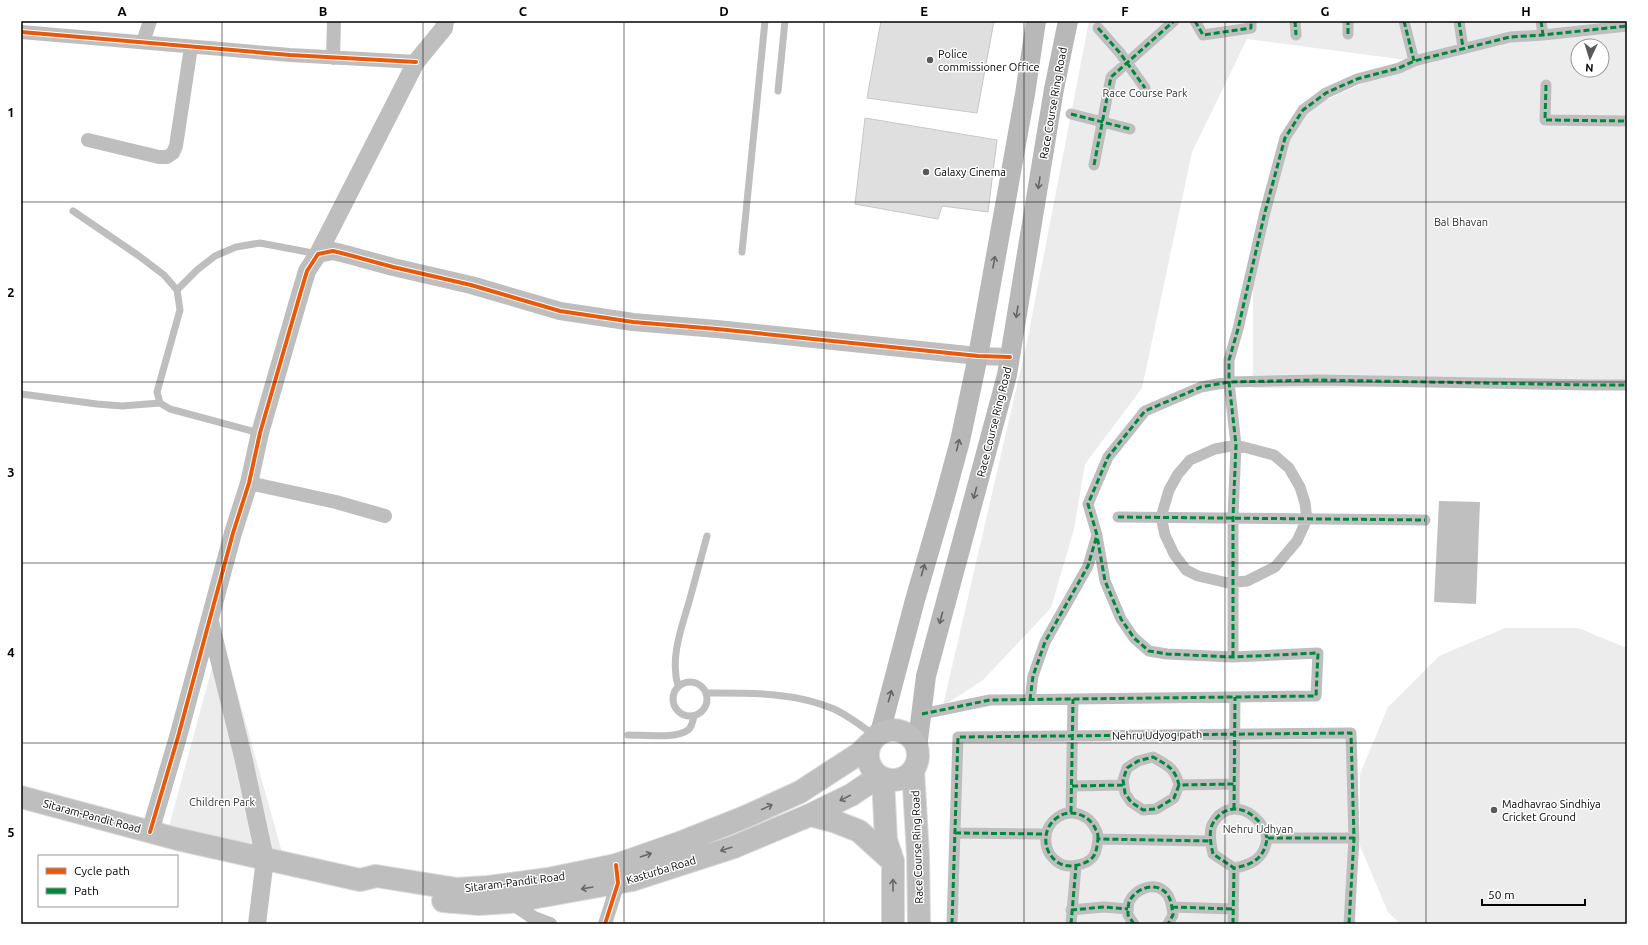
<svg xmlns="http://www.w3.org/2000/svg" width="1648" height="945" viewBox="0 0 1648 945" font-family="Ubuntu,sans-serif">
<style>
.green{fill:#ececec;fill-rule:evenodd}
.water{fill:#bfbfbf}
.building{fill:#dfdfdf;stroke:#c7c7c7}
.lines{fill:none;stroke-linecap:round;stroke-linejoin:round}
.primary-casing{stroke:#dbdbdb;stroke-width:24}
.service{stroke:#bebebe;stroke-width:7}
.pedestrian{stroke:#bebebe;stroke-width:11}
.minor{stroke:#bebebe;stroke-width:14}
.tertiary{stroke:#bebebe;stroke-width:18}
.secondary{stroke:#b8b8b8;stroke-width:20}
.primary{stroke:#bebebe;stroke-width:22}
.quiet{stroke:#00873e;stroke-width:3;stroke-dasharray:6 3;stroke-linecap:butt}
.cycleway-casing{stroke:#fff;stroke-width:6}
.cycleway{stroke:#e8590c;stroke-width:4}
.oneway{stroke:#656565}
.oneway2{stroke:#686868}
.grid{fill:none;stroke:#000;stroke-width:1;stroke-opacity:0.55}
.poi-dot{fill:#595959;stroke:#fff;stroke-width:1.5}
.labels{text-anchor:middle;dominant-baseline:central;stroke-width:3;stroke-linejoin:round;paint-order:stroke}
.poi-label{font-size:11px;fill:#000;stroke:#fff;text-anchor:start}
.park-label{font-size:11px;fill:#333;stroke:#fff}
.street-label{font-size:11px;fill:#000;stroke:#fff}
.neatline{fill:none;stroke:#000;stroke-width:1.5}
.grid-label{font-size:13px;text-anchor:middle;font-weight:bold;fill:#000}
</style>
<rect width="100%" height="100%" fill="#fff"/>
<path class="green" d="M1089 21H1627V386L1253 388V264L1276 172 1303 110 1414 61 1247 39 1192 152 1142 388 1085 464 1074 529 1051 608 983 680 943 706 1027 342ZM1578 46H1602V70H1578Z
M1505 628H1578L1627 648V924H1400L1388 912 1360 846V774L1388 707 1439 656Z
M221 634 285 863 167 834Z
M1351 733 1356 924H952L958 737Z"/>
<path class="water" d="M1439 501 1480 502 1476 604 1434 602Z"/>
<path class="building" d="M881 21H994L977 113 867 98Z
M865 118 997 140 988 212 942 206 938 219 855 204Z"/>
<g class="lines">
<defs>
<path id="primary" d="M868 755a25 25 0 1 1 50 0a25 25 0 1 1-50 0Z
M913 770 918 855 919 924
M883 778 886 840 893 861V924
M21 797 177 839 360 880 376 876 457 889 488 887 548 879 616 865 682 842 745 817 800 792 860 753 869 744
M810 815 836 822 859 831 892 861
M443 901 479 904 510 902 632 880 734 847 810 815 851 795 878 777"/>
</defs>
<use href="#primary" class="primary-casing"/>
<path class="service" d="M778 91 785 21
M73 211 139 256 164 275 177 290 180 310 157 392 160 403
M742 252 765 21
M177 290 197 270 215 256 236 247 260 243 318 254
M21 394 97 404 122 406 160 403 170 409 259 433
M673 699a17 17 0 1 1 34 0a17 17 0 1 1-34 0Z
M678 686C670 658 681 629 689 602 695 580 701 558 707 536
M707 693C750 693 794 692 834 709 849 716 862 726 875 736
M628 735C642 735 677 739 688 730 692 727 693 721 694 716"/>
<path class="pedestrian" d="M1195 21 1203 35 1251 28V21
M1295 21 1296 35
M1404 21 1414 61
M1459 21 1463 48
M1541 21 1543 35
M1098 28 1120 53 1145 88
M1348 34V21
M1546 85 1545 120 1627 121
M1071 114 1130 129
M1094 165 1111 77 1174 21
M1236 445 1274 455 1289 468 1300 487 1305 503 1307 519 1297 541 1275 567 1247 581 1228 583 1198 576 1186 570 1174 554 1165 535 1161 517 1169 490 1178 474 1190 460 1215 449Z
M1118 517 1425 520
M1233 657V517L1236 445 1229 382V360L1238 329 1265 212 1285 138 1303 110 1326 93 1357 79 1399 68 1414 61 1510 37 1543 35 1627 26
M1030 700 1033 676 1045 642 1088 566 1097 535 1088 504 1108 457 1145 411 1201 387 1229 382 1319 380 1590 385H1627
M922 714 990 700 1316 696 1318 653 1233 657 1167 654 1149 651 1134 638 1121 619 1105 581 1097 536
M1179 785 1174 798 1156 809 1143 810 1131 802 1125 793 1123 780 1127 768 1138 761 1153 757C1167 765 1175 768 1179 785L1234 784
M1072 786 1124 785
M1234 809 1235 697
M1071 812 1073 699
M955 833 1045 834
M1267 838C1261 812 1229 796 1213 823 1208 832 1211 845 1213 854L1234 868C1252 865 1265 858 1267 838H1354
M1098 839C1098 836 1098 832 1096 830 1090 815 1071 808 1058 817 1041 828 1042 853 1059 863 1068 869 1086 865 1093 857 1097 852 1097 845 1098 839L1210 841
M1172 907 1233 909
M1071 910 1104 907 1128 909
M952 924 958 737 1351 733 1354 838 1349 924
M1071 924 1076 866
M1134 924 1128 915C1128 911 1128 906 1129 902 1135 889 1153 882 1164 891 1171 896 1172 907 1173 915L1168 924
M1233 924 1234 868"/>
<path class="minor" d="M21 32 290 55 416 62
M143 42 150 21
M333 58 334 21
M88 140 159 157H167L173 153 176 146 191 47
M249 483 336 502 385 516
M510 902 534 918 550 924
M605 924 618 883 617 876"/>
<path class="tertiary" d="M318 254 416 62 444 28 445 21
M210 622 244 761 265 859 257 924
M150 832 178 737 233 533 249 483 260 433 299 298 307 271 318 254 333 251 349 255 393 267 471 285 560 311 633 322 717 329 978 356 1010 357"/>
<path class="secondary" d="M880 733 915 600 944 500 960 441 978 356 1025 94 1036 21
M917 748 926 676 1007 375 1054 89 1068 21"/>
<use href="#primary" class="primary"/>
<path class="quiet" d="M1195 21 1203 35 1251 28V21
M1295 21 1296 35
M1404 21 1414 61
M1459 21 1463 48
M1541 21 1543 35
M1098 28 1120 53 1145 88
M1348 34V21
M1546 85 1545 120 1627 121
M1071 114 1130 129
M1094 165 1111 77 1174 21
M1118 517 1425 520
M1233 657V517L1236 445 1229 382V360L1238 329 1265 212 1285 138 1303 110 1326 93 1357 79 1399 68 1414 61 1510 37 1543 35 1627 26
M1030 700 1033 676 1045 642 1088 566 1097 535 1088 504 1108 457 1145 411 1201 387 1229 382 1319 380 1590 385H1627
M922 714 990 700 1316 696 1318 653 1233 657 1167 654 1149 651 1134 638 1121 619 1105 581 1097 536
M1179 785 1174 798 1156 809 1143 810 1131 802 1125 793 1123 780 1127 768 1138 761 1153 757C1167 765 1175 768 1179 785L1234 784
M1072 786 1124 785
M1234 809 1235 697
M1071 812 1073 699
M955 833 1045 834
M1267 838C1261 812 1229 796 1213 823 1208 832 1211 845 1213 854L1234 868C1252 865 1265 858 1267 838H1354
M1098 839C1098 836 1098 832 1096 830 1090 815 1071 808 1058 817 1041 828 1042 853 1059 863 1068 869 1086 865 1093 857 1097 852 1097 845 1098 839L1210 841
M1172 907 1233 909
M1071 910 1104 907 1128 909
M952 924 958 737 1351 733 1354 838 1349 924
M1071 924 1076 866
M1134 924 1128 915C1128 911 1128 906 1129 902 1135 889 1153 882 1164 891 1171 896 1172 907 1173 915L1168 924
M1233 924 1234 868"/>
<defs>
<path id="cycleway" d="M21 32 290 55 416 62
M150 832 178 737 233 533 249 483 260 433 299 298 307 271 318 254 333 251 349 255 393 267 471 285 560 311 633 322 717 329 978 356 1010 357
M605 924 618 883 616 865"/>
</defs>
<use href="#cycleway" class="cycleway-casing"/>
<use href="#cycleway" class="cycleway"/>
</g>
<defs><path id="oneway-shaft" d="M-6 0H5M1.5-3L5.5 0L1.5 3" fill="none" stroke-width="1.6" stroke-linecap="round" stroke-linejoin="round"/></defs>
<g class="oneway">
<use href="#oneway-shaft" transform="translate(1039 183) rotate(99)"/>
<use href="#oneway-shaft" transform="translate(994 262) rotate(-80)"/>
<use href="#oneway-shaft" transform="translate(1017 312) rotate(99)"/>
<use href="#oneway-shaft" transform="translate(958 445) rotate(-76)"/>
<use href="#oneway-shaft" transform="translate(975 493) rotate(105)"/>
<use href="#oneway-shaft" transform="translate(923 570) rotate(-74)"/>
<use href="#oneway-shaft" transform="translate(941 618) rotate(105)"/>
<use href="#oneway-shaft" transform="translate(890 696) rotate(-74)"/>
</g>
<g class="oneway2">
<use href="#oneway-shaft" transform="translate(845 798) rotate(153)"/>
<use href="#oneway-shaft" transform="translate(767 807) rotate(-25)"/>
<use href="#oneway-shaft" transform="translate(726 849) rotate(162)"/>
<use href="#oneway-shaft" transform="translate(646 855) rotate(-19)"/>
<use href="#oneway-shaft" transform="translate(893 885) rotate(-90)"/>
<use href="#oneway-shaft" transform="translate(587 888) rotate(170)"/>
</g>
<path class="grid" d="M222 21V924M423 21V924M624 21V924M824 21V924M1024 21V924M1225 21V924M1426 21V924M21 202H1627M21 382H1627M21 563H1627M21 743H1627"/>
<g class="poi-dot">
<circle cx="930" cy="60" r="4"/>
<circle cx="926" cy="172" r="4"/>
<circle cx="1494" cy="810" r="4"/>
</g>
<g class="labels">
<g class="poi-label">
<text x="938" y="54">Police<tspan x="938" dy="13">commissioner Office</tspan></text>
<text x="934" y="172">Galaxy Cinema</text>
<text x="1502" y="804">Madhavrao Sindhiya<tspan x="1502" dy="13">Cricket Ground</tspan></text>
</g>
<g class="park-label">
<text x="1145" y="93">Race Course Park</text>
<text x="1461" y="222">Bal Bhavan</text>
<text x="222" y="802">Children Park</text>
<text x="1258" y="829">Nehru Udhyan</text>
</g>
<g class="street-label">
<text transform="translate(1053 103) rotate(-80)">Race Course Ring Road</text>
<text transform="translate(994 422) rotate(-76)">Race Course Ring Road</text>
<text transform="translate(1157 735) rotate(-1)">Nehru Udyog path</text>
<text transform="translate(92 816) rotate(15)">Sitaram-Pandit Road</text>
<text transform="translate(917 847) rotate(-92)">Race Course Ring Road</text>
<text transform="translate(661 870) rotate(-17)">Kasturba Road</text>
<text transform="translate(515 882) rotate(-7)">Sitaram-Pandit Road</text>
</g>
</g>
<rect width="1648" height="945" fill="none" stroke="#ffffff" stroke-width="44"/>
<rect x="38" y="855" width="140" height="52" fill="#ffffff" stroke="#999999"/>
<rect x="46" y="868" width="20" height="6" fill="#e8590c" stroke="#999999"/>
<text x="74" y="875" font-size="12" fill="#000000">Cycle path</text>
<rect x="46" y="888" width="20" height="6" fill="#00873e" stroke="#999999"/>
<text x="74" y="895" font-size="12" fill="#000000">Path</text>
<g transform="translate(1590 58) rotate(184)"><circle r="19" fill="#ffffff" stroke="#999999"/>
<path d="M0-3L7 15L0 10L-7 15Z" fill="#595959"/>
<text y="-6" font-size="11" font-weight="bold" text-anchor="middle" fill="#000000">N</text>
</g>
<path d="M1482 899v6h103v-6" fill="none" stroke="#000000" stroke-width="2"/>
<text x="1488" y="899" font-size="12" fill="#000000" stroke="#ffffff" stroke-width="3" paint-order="stroke">50 m</text>
<rect x="22" y="22" width="1604" height="901" class="neatline"/>
<g class="grid-label">
<text x="122" y="16">A</text>
<text x="323" y="16">B</text>
<text x="523" y="16">C</text>
<text x="724" y="16">D</text>
<text x="924" y="16">E</text>
<text x="1125" y="16">F</text>
<text x="1325" y="16">G</text>
<text x="1526" y="16">H</text>
<text x="11" y="117">1</text>
<text x="11" y="297">2</text>
<text x="11" y="477">3</text>
<text x="11" y="657">4</text>
<text x="11" y="837">5</text>
</g>
</svg>
